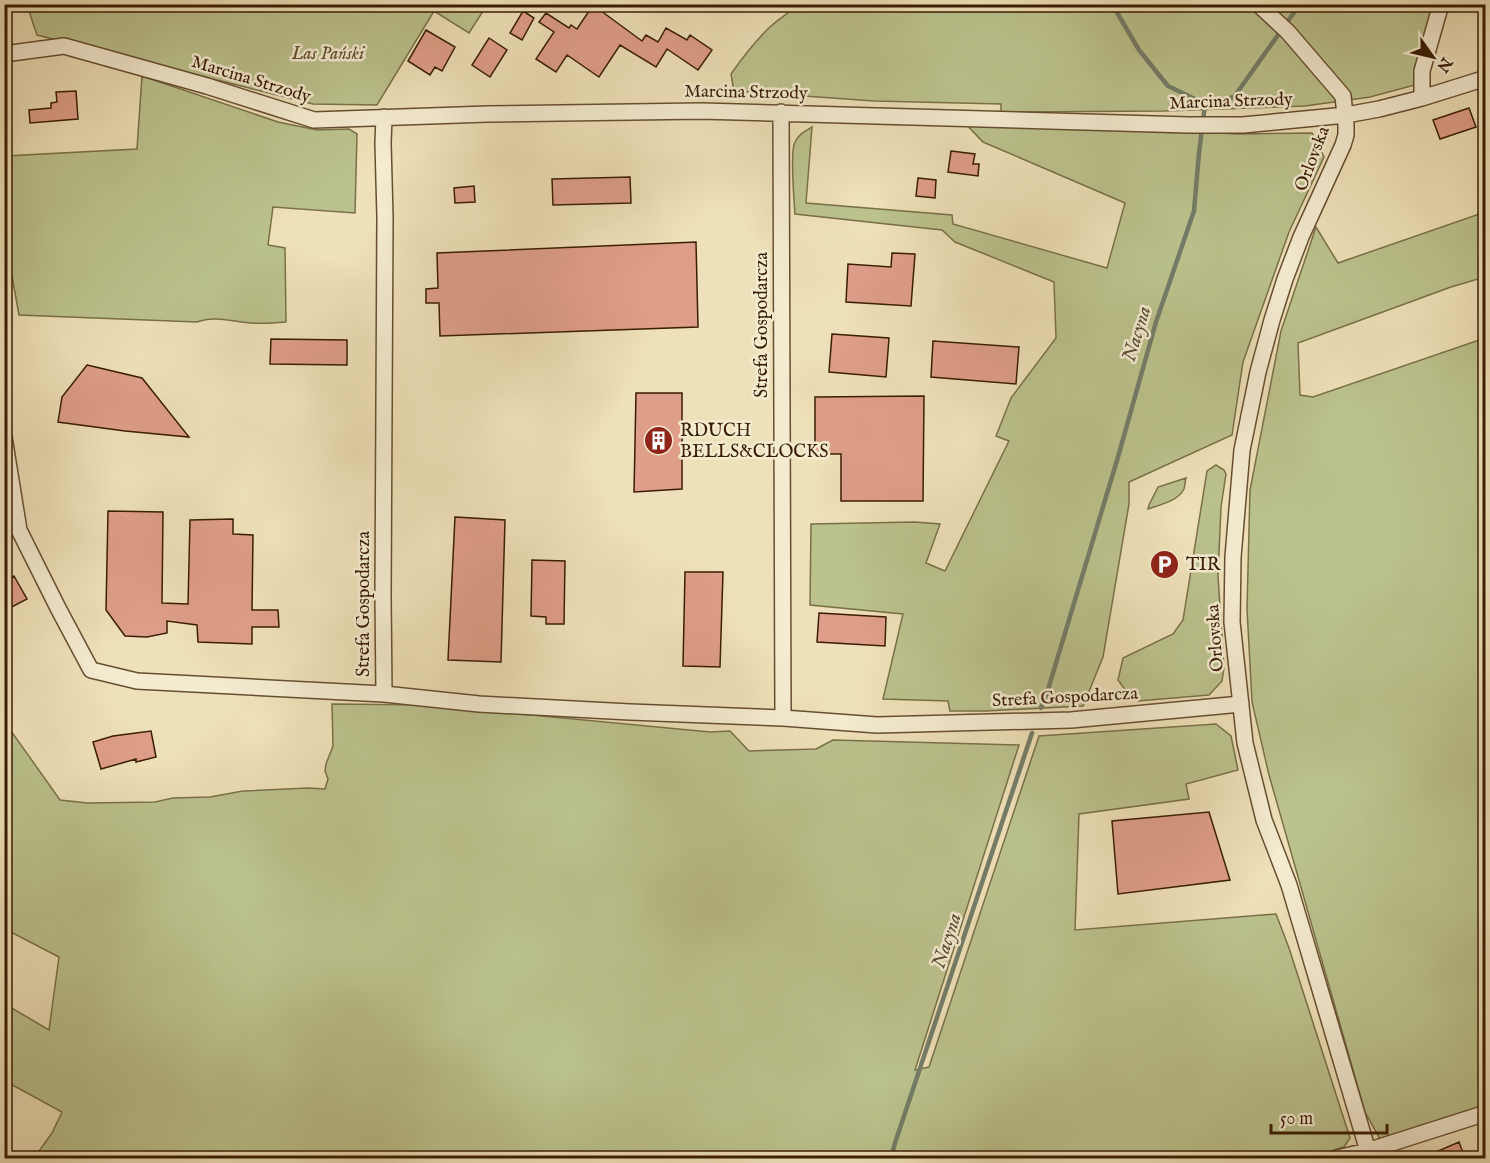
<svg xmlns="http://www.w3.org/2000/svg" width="1490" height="1163" viewBox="0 0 1490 1163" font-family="'IM FELL English',serif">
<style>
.green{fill:#bbc28d;stroke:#7a7048;stroke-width:1.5}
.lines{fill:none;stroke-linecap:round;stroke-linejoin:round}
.stream{stroke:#747d68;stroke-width:4.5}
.building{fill:#de9e88;stroke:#3a1d03;stroke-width:1.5}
.street-casing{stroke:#674e30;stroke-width:18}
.street{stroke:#f4ebd1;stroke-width:15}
.labels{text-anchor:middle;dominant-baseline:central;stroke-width:5;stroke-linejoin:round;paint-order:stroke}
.park-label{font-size:18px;font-style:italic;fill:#614f2c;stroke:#f4ebd1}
.street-label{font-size:18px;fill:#3a1d03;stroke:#f4ebd1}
.poi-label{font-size:18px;fill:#3a1d03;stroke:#f4ebd1;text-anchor:start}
.water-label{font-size:20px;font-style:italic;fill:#574d35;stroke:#f4ebd1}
</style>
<rect width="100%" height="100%" fill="#eee0b8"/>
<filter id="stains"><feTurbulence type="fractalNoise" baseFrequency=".00333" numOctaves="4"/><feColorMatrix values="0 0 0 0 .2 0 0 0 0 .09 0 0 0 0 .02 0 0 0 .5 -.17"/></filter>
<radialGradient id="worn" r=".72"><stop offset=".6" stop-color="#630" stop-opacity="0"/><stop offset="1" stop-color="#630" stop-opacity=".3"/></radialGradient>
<path class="green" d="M1248 4 1250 6 1252 4 1434 5 1415 85 1370 97 1305 106 1164 111 1001 112V104L874 101 734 91 731 74C743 57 756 40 771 26 780 18 789 13 797 5Z
M27 5H487L469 33 434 11 377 105 313 104 37 35Z
M142 76 278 122 317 130 349 129 357 134 355 213 273 207 268 245 285 248 286 322C275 323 263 324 251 323 233 322 215 315 197 322L19 315 5 237V156L137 149Z
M960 118 1237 134 1312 133 1324 157 1289 232 1243 362 1232 435 1129 482V504L1103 657 1083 706 986 711H950L948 701 883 699 903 614 810 605 811 524 915 522 940 524 926 563 945 571 1009 441 996 436 1011 398 1056 338 1054 282 955 242 942 230 795 214C794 201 790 151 795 142 799 134 805 131 812 127L806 203 952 215 953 224 1107 268 1125 203 983 142Z
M1485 212V277L1451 287 1298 343 1300 395 1313 397 1485 338V1105L1380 1139 1365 1112 1269 775 1252 702 1247 609 1250 490 1281 331 1316 227 1338 263Z
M1216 465 1224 470 1226 474 1221 507 1218 576 1224 668 1222 681 1209 695 1138 701 1129 695 1118 680 1123 658 1173 634 1183 620 1207 471Z
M1186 478C1185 482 1185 485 1184 489 1178 501 1160 505 1148 509L1149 505 1158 487Z
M332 704 428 705 710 732 730 731 749 751 816 749 833 740 1019 745 915 1070 929 1067 1039 736 1216 724 1231 736 1238 770 1186 784 1189 799 1079 814 1075 930 1276 914 1289 948 1350 1138 1344 1147 1321 1154 1300 1158H34L52 1133 62 1112 5 1081V1004L49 1030 59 957 5 929 4 721 60 800 87 803 155 802 173 798 210 797 243 791 308 788 325 789 328 779 325 771 326 764 333 746Z"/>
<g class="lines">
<path class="stream" d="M1112 4 1139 50 1168 86 1205 104
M1205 104 1234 97 1300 4
M1041 708 1047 693 1118 457 1156 322 1194 211 1199 153 1205 104
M891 1158 895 1143 1032 733"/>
</g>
<path class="building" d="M593 5 642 41 646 35 658 42 666 28 687 40 690 35 712 50 698 70 667 49 656 67 620 45 599 77 567 55 556 72 536 59 554 32 539 22 546 13 569 28 571 25 577 29Z
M523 11 534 18 522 40 510 33Z
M426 30 455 47 442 71 435 67 430 75 408 61Z
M489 38 507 50 490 77 472 65Z
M76 91 78 119 30 123 29 110 51 108V103L57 102 56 92Z
M1469 108 1476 127 1440 139 1433 120Z
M951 151 975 154 973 164H979L978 176 948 172Z
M630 177 631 203 553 205 552 179Z
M918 178 936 180 935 198 916 196Z
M474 186 475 202 455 203 454 188Z
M696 242 698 327 440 336 439 303H426V289L438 288 437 253Z
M892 253 915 254 911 306 846 302 848 264 891 267Z
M832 334 889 338 886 377 829 372Z
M271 339 347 340V365L270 364Z
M933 341 1019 347 1016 384 931 377Z
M87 365 142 378 189 437 125 431 58 422 62 397Z
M636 393H682V489L634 492Z
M924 396 923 501H841V454H815V397Z
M108 511 163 512 162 603 188 604 190 520 233 519V534L253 535 252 610H278L279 627H252V644L198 642 197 625 167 621V633L147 637 125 636 106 610Z
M455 517 505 520 501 662 448 660Z
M532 560 565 561 564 624H546V617L531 616Z
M685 572H723L720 667 683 666Z
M14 576 27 599 4 611V582Z
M819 613 886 617 885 646 817 642Z
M151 731 156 757 136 762V759L101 769 93 742 113 736Z
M1209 812 1230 880 1118 894 1112 821Z
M1459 1142 1465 1158H1422Z"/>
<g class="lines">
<defs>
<path id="street" d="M1258 4 1288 32 1343 96 1346 125V135L1343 145 1301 237 1285 279 1272 320 1258 372 1242 450 1233 557 1232 622 1245 743 1264 820 1289 885 1370 1158
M4 54 64 46 207 86 314 120 488 114 702 111 1189 125H1243L1346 115 1379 109 1422 98 1486 78
M1422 98V71L1441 4
M781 112 783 718
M4 437 19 530 58 608 91 670 137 681 384 694 479 704 630 712 783 718 877 725 1071 720 1241 704
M384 694 383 596 385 217 383 143 384 117
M1337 1158 1367 1151 1486 1113"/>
</defs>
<use href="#street" class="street-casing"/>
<use href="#street" class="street"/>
</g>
<defs>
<symbol id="building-disc" viewBox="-11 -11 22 22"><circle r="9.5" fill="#8f2418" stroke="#f4ebd1"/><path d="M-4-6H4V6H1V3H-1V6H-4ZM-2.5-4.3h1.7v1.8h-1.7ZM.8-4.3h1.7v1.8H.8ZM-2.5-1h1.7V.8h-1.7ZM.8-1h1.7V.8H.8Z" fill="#fff"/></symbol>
<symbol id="parking-disc" viewBox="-11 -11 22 22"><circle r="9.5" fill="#8f2418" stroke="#f4ebd1"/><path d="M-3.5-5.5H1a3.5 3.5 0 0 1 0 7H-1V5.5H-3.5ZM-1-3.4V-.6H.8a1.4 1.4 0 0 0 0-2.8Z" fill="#fff"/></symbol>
</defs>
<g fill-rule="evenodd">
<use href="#building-disc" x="642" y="424" width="33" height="33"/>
<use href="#parking-disc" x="1148" y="548" width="33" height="33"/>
</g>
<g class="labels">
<g class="park-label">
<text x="328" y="54">Las Pański</text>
</g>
<g class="street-label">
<text transform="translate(251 80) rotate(17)">Marcina Strzody</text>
<text transform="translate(746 93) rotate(1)">Marcina Strzody</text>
<text transform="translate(1231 102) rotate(-2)">Marcina Strzody</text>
<text transform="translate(1313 159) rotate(-69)">Orlovska</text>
<text transform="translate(762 325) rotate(-90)">Strefa Gospodarcza</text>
<text transform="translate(364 604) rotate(-90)">Strefa Gospodarcza</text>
<text transform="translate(1216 638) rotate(-94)">Orlovska</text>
<text transform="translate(1065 698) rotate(-3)">Strefa Gospodarcza</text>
</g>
<g class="poi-label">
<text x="680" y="431">RDUCH<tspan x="680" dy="21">BELLS&amp;CLOCKS</tspan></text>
<text x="1186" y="565">TIR</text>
</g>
<g class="water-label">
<text transform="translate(1137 334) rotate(-73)">Nacyna</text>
<text transform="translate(947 941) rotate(-72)">Nacyna</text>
</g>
</g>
<rect width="1490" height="1163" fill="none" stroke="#eee0b8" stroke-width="24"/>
<rect x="6" y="6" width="1478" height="1151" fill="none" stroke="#3a1d03" stroke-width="3"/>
<rect x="12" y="12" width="1466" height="1139" fill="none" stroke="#3a1d03" stroke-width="1.5"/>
<g transform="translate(1433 57) rotate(124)" stroke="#f4ebd1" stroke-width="4.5" paint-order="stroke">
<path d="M0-4.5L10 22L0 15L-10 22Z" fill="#3a1d03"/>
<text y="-9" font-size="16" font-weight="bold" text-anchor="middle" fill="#3a1d03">N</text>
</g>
<path d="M1271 1124v9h116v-9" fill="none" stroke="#3a1d03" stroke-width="3"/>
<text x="1280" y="1124" font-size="18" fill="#3a1d03" stroke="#f4ebd1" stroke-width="4.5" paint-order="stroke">50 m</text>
<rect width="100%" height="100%" filter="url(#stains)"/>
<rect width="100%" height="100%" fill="url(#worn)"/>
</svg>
